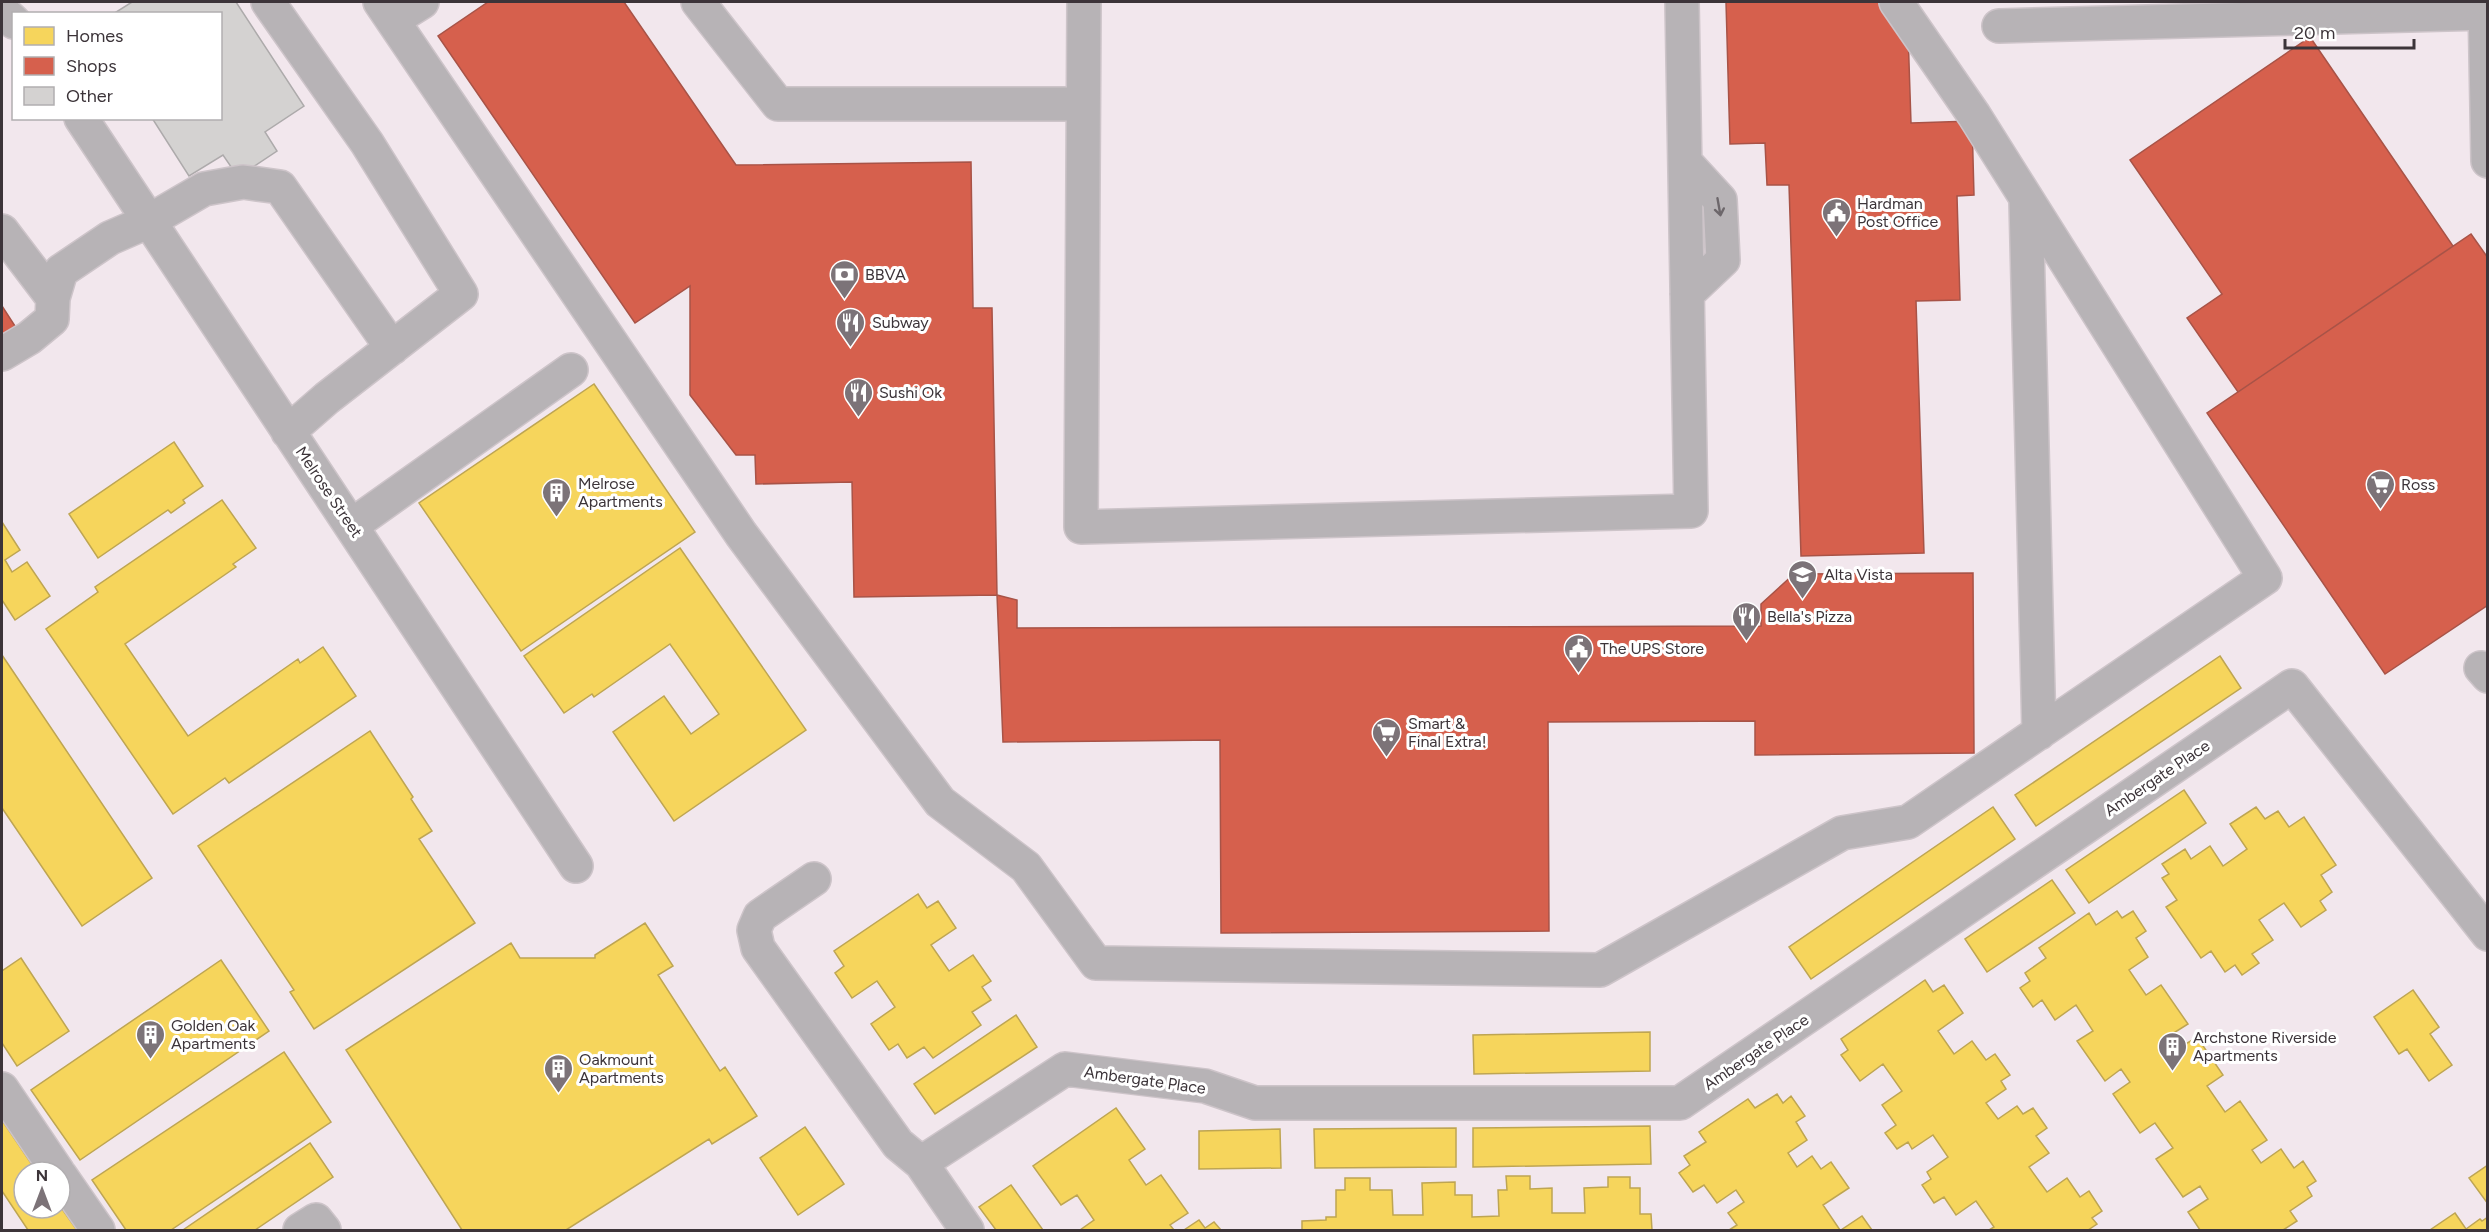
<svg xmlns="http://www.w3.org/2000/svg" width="2489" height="1232" viewBox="0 0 2489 1232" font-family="Figtree,sans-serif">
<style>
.homes{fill:#f6d55c;stroke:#bea552;stroke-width:1.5}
.shops{fill:#d6604d;stroke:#a85347;stroke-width:1.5}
.building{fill:#d4d2d1;stroke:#adaaab;stroke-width:1.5}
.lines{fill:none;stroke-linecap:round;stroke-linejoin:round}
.minor-casing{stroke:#cdc4c9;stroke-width:36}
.minor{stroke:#b7b3b6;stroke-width:33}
.oneway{stroke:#6d676b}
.labels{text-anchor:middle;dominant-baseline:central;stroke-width:6;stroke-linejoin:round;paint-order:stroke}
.poi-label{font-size:16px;fill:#3c3439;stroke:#fff;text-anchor:start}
.street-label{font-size:16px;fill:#3c3439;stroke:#fff}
</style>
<rect width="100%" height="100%" fill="#f2e7ed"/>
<path class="homes" d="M594 384 695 532 521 651 419 503Z
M174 442 203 486 183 500 185 503 171 513 168 510 98 558 69 514Z
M222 500 256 548 233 564 236 567 125 644 188 736 298 659 300 663 323 647 356 696 229 783 225 778 173 814 46 629 98 592 95 587Z
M2 522 20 550 5 560 12 572 27 562 50 596 15 620 2 600Z
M680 548 806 730 674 821 613 732 664 696 691 734 719 714 670 644 594 697 592 694 564 713 524 656Z
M2 655 152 878 82 926 2 808Z
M2220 656 2241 688 2036 826 2015 795Z
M370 731 413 797 411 799 432 831 419 839 475 923 314 1029 290 992 294 990 198 846Z
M2184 790 2206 823 2089 903 2066 870Z
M1993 807 2015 839 1811 979 1789 947Z
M2256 807 2265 819 2278 811 2289 827 2304 817 2336 865 2321 875 2332 892 2320 901 2326 910 2301 927 2284 903 2259 920 2273 940 2252 954 2259 963 2242 975 2235 965 2225 972 2211 951 2201 958 2166 907 2177 900 2162 878 2169 874 2162 864 2185 849 2191 859 2210 846 2223 866 2247 849 2230 824Z
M2052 880 2075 913 1987 972 1965 939Z
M918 894 927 908 938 901 956 928 931 945 949 971 973 955 991 981 982 987 991 1000 972 1012 981 1025 933 1058 924 1047 907 1058 898 1044 889 1050 871 1024 895 1007 877 981 852 998 835 973 844 966 834 951Z
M2117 911 2122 918 2133 911 2146 931 2136 938 2148 957 2129 970 2146 995 2161 985 2188 1024 2172 1034 2181 1047 2197 1037 2223 1075 2207 1086 2225 1112 2240 1101 2267 1140 2252 1150 2261 1163 2281 1149 2294 1168 2303 1161 2316 1181 2307 1187 2312 1196 2290 1211 2297 1221 2283 1230H2200L2188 1212 2208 1199 2200 1186 2183 1197 2156 1159 2173 1148 2155 1123 2140 1133 2113 1094 2130 1082 2121 1069 2105 1081 2077 1041 2093 1031 2076 1005 2055 1020 2042 1000 2033 1007 2020 988 2030 981 2025 973 2046 958 2039 948 2089 913 2096 925Z
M645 923 673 966 658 975 720 1071 725 1067 757 1116 712 1144 709 1139 566 1230H462L346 1050 511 943 520 958H595V955Z
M21 958 69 1031 17 1066 2 1043V971Z
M221 960 269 1031 80 1160 31 1090Z
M1925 980 1933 992 1944 985 1963 1013 1938 1031 1954 1054 1972 1041 1986 1060 1995 1054 2010 1075 2001 1081 2006 1089 1986 1103 1998 1119 2017 1106 2023 1114 2033 1108 2047 1128 2036 1136 2049 1153 2029 1167 2047 1192 2067 1178 2080 1197 2089 1191 2102 1211 2092 1218 2097 1224 2088 1230H1989L1994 1227 1976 1201 1956 1215 1944 1197 1934 1203 1922 1185 1931 1179 1927 1172 1948 1157 1933 1135 1912 1149 1908 1142 1897 1149 1885 1133 1896 1125 1882 1105 1902 1091 1883 1064 1860 1081 1841 1055 1848 1050 1841 1039Z
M2413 990 2439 1027 2430 1034 2452 1065 2429 1081 2407 1049 2399 1054 2374 1017Z
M1016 1015 1037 1047 935 1114 914 1084Z
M1650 1032V1071L1474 1074 1473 1035Z
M284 1052 331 1122 171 1230H126L92 1180Z
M1777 1094 1783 1103 1791 1096 1805 1116 1796 1122 1807 1140 1788 1153 1797 1167 1812 1156 1821 1169 1831 1162 1849 1188 1823 1205 1840 1230H1729L1737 1225 1728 1213 1744 1202 1736 1190 1717 1203 1704 1185 1693 1192 1679 1173 1690 1165 1684 1156 1706 1142 1699 1132 1748 1099 1755 1108Z
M1116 1108 1145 1149 1129 1160 1146 1185 1161 1175 1188 1213 1170 1225 1174 1230H1080L1094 1220 1077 1195 1061 1205 1033 1166Z
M2 1120 37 1172H24V1208H60V1206L77 1230H28L2 1191Z
M1650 1126 1651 1164 1473 1167V1128Z
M805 1127 844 1184 798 1215 760 1158Z
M1456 1128V1167L1315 1168 1314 1129Z
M1280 1129 1281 1168 1199 1169V1131Z
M310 1143 333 1177 255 1230H183Z
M2488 1165V1204L2469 1178Z
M1506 1176H1530V1189L1552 1188V1213H1585L1584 1188 1608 1187V1177H1630V1188H1640V1214H1651L1652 1230H1302V1221L1326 1220V1217H1336V1190H1345V1178H1370V1190H1392L1393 1215H1423L1422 1183 1455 1182V1195H1472V1217L1499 1216 1498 1190H1507Z
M1011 1185 1043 1230H996L979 1207Z
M2455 1213 2466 1229 2480 1219 2482 1221 2488 1217V1230H2430Z
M1862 1216 1872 1230H1841Z
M1199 1220 1205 1228 1214 1222 1221 1230H1184Z"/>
<path class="shops" d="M488 2H624L736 165 971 162 973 308H992L997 595 854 597 852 482 756 484 755 455H736L690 395V286L635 323 438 36Z
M1726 2H1885L1908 32 1911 123 1972 121 1974 195 1957 196 1960 300 1916 301 1924 553 1801 556 1789 185H1767L1765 143 1730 144Z
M2310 37 2453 246 2238 392 2187 318 2222 294 2130 160Z
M2471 234 2488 258V605L2385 674 2207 413Z
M2 306 15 326 2 335Z
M1973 573 1974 753 1755 755V721L1548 722 1549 931 1221 933 1220 740 1003 742 997 595 1017 600V628L1761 626V604L1794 574Z"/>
<path class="building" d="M132 2H236L304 106 265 132 277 151 238 177 223 155 189 176 152 118H220V14H113Z"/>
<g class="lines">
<defs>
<path id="minor" d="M268 2 367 143 461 294 327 398 288 432
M380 2 741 534 940 802 1026 867 1096 963 1600 970 1842 833 1908 822 2265 578 1974 115 1896 2
M698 2 778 104H1083
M1084 2 1081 527 1691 511 1682 2
M2485 2 2488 161
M2 11 14 22
M393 20 422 2
M1999 26 2485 13
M81 118 576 866
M1685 162 1720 200 1723 260 1687 294
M2026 201 2039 733
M2 231 53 298
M2 354 29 338 52 319 53 298 61 271 110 238 149 221 204 189 243 182 280 187 392 348
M351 526 571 370
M2481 668 2488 676
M814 879 760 916 754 930 758 948 898 1144 921 1163
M2 1089 58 1172
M60 1175 98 1230
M300 1230 316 1220 324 1230
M967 1230 921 1163 1065 1069 1205 1086 1255 1103H1680L2292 686 2488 934"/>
</defs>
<use href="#minor" class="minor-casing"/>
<use href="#minor" class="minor"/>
</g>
<defs><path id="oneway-shaft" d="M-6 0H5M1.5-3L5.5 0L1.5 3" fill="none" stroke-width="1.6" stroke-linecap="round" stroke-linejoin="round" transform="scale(1.5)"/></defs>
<use class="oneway" href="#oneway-shaft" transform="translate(1719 207) rotate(80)"/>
<defs>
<symbol id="civic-pin" viewBox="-11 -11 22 30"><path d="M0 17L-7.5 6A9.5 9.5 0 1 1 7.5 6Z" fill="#7c7378" stroke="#fff"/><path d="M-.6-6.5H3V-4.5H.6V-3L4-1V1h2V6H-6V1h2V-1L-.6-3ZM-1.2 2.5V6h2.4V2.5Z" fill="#fff"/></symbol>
<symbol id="bank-pin" viewBox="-11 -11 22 30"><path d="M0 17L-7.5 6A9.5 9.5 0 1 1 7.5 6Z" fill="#7c7378" stroke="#fff"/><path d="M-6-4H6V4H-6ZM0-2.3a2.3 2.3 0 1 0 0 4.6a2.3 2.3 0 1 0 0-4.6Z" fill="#fff"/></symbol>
<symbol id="restaurant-pin" viewBox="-11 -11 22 30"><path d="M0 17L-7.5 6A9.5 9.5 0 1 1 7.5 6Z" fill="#7c7378" stroke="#fff"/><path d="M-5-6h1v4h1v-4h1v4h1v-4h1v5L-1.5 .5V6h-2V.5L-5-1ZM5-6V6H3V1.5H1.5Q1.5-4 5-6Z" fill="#fff"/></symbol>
<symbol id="supermarket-pin" viewBox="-11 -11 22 30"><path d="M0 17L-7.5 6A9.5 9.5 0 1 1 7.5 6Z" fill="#7c7378" stroke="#fff"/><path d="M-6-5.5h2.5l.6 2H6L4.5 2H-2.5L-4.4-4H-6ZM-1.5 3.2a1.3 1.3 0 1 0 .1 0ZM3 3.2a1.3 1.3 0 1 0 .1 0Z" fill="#fff"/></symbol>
<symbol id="building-pin" viewBox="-11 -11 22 30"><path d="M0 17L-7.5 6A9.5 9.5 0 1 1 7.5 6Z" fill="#7c7378" stroke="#fff"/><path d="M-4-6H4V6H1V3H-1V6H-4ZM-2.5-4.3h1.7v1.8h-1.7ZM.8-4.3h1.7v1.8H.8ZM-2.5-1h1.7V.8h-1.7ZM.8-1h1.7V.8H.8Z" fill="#fff"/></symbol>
<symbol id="school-pin" viewBox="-11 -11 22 30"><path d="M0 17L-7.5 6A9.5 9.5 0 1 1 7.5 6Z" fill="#7c7378" stroke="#fff"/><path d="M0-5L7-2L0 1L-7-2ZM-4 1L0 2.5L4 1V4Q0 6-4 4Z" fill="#fff"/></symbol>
</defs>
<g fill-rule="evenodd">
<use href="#civic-pin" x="1820" y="196" width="33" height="45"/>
<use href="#bank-pin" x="828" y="258" width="33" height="45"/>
<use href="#restaurant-pin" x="834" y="306" width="33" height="45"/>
<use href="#restaurant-pin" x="842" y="376" width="33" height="45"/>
<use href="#supermarket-pin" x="2364" y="468" width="33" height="45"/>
<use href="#building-pin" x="540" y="476" width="33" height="45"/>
<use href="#school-pin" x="1786" y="558" width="33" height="45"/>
<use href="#restaurant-pin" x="1730" y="600" width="33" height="45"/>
<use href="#civic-pin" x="1562" y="632" width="33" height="45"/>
<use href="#supermarket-pin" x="1370" y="716" width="33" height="45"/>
<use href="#building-pin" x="134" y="1018" width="33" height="45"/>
<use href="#building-pin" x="2156" y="1030" width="33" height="45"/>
<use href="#building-pin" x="542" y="1052" width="33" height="45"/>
</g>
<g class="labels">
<g class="poi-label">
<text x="1857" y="203">Hardman<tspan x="1857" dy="18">Post Office</tspan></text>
<text x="865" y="274">BBVA</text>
<text x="872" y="322">Subway</text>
<text x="879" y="392">Sushi Ok</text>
<text x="578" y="483">Melrose<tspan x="578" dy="18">Apartments</tspan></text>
<text x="2401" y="484">Ross</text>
<text x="1824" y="574">Alta Vista</text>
<text x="1767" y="616">Bella's Pizza</text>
<text x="1600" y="648">The UPS Store</text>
<text x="1408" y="723">Smart &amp;<tspan x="1408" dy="18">Final Extra!</tspan></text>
<text x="171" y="1025">Golden Oak<tspan x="171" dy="18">Apartments</tspan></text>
<text x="2193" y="1037">Archstone Riverside<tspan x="2193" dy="18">Apartments</tspan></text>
<text x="579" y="1059">Oakmount<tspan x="579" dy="18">Apartments</tspan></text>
</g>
<g class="street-label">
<text transform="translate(329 492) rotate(56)">Melrose Street</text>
<text transform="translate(2157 778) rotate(-34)">Ambergate Place</text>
<text transform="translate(1756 1052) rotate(-34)">Ambergate Place</text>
<text transform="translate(1145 1080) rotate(8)">Ambergate Place</text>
</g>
</g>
<rect width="2489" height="1232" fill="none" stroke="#3c3439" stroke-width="6"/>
<rect x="12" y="12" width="210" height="108" fill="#ffffff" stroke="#b1aeb0" stroke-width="1.5"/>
<rect x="24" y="27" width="30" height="18" fill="#f6d55c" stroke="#b1aeb0" stroke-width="1.5"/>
<text x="66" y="42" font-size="18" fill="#3c3439">Homes</text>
<rect x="24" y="57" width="30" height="18" fill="#d6604d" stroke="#b1aeb0" stroke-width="1.5"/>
<text x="66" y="72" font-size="18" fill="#3c3439">Shops</text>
<rect x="24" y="87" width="30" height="18" fill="#d4d2d1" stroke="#b1aeb0" stroke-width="1.5"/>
<text x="66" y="102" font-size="18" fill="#3c3439">Other</text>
<g transform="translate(42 1190)"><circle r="28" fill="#ffffff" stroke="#b1aeb0" stroke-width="1.5"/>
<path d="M0-4.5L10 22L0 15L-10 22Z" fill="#7c7378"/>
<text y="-9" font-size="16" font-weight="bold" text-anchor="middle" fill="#3c3439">N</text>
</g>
<path d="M2285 39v9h129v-9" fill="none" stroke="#3c3439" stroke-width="3"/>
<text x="2294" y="39" font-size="18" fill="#3c3439" stroke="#ffffff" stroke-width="4.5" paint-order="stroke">20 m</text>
</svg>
